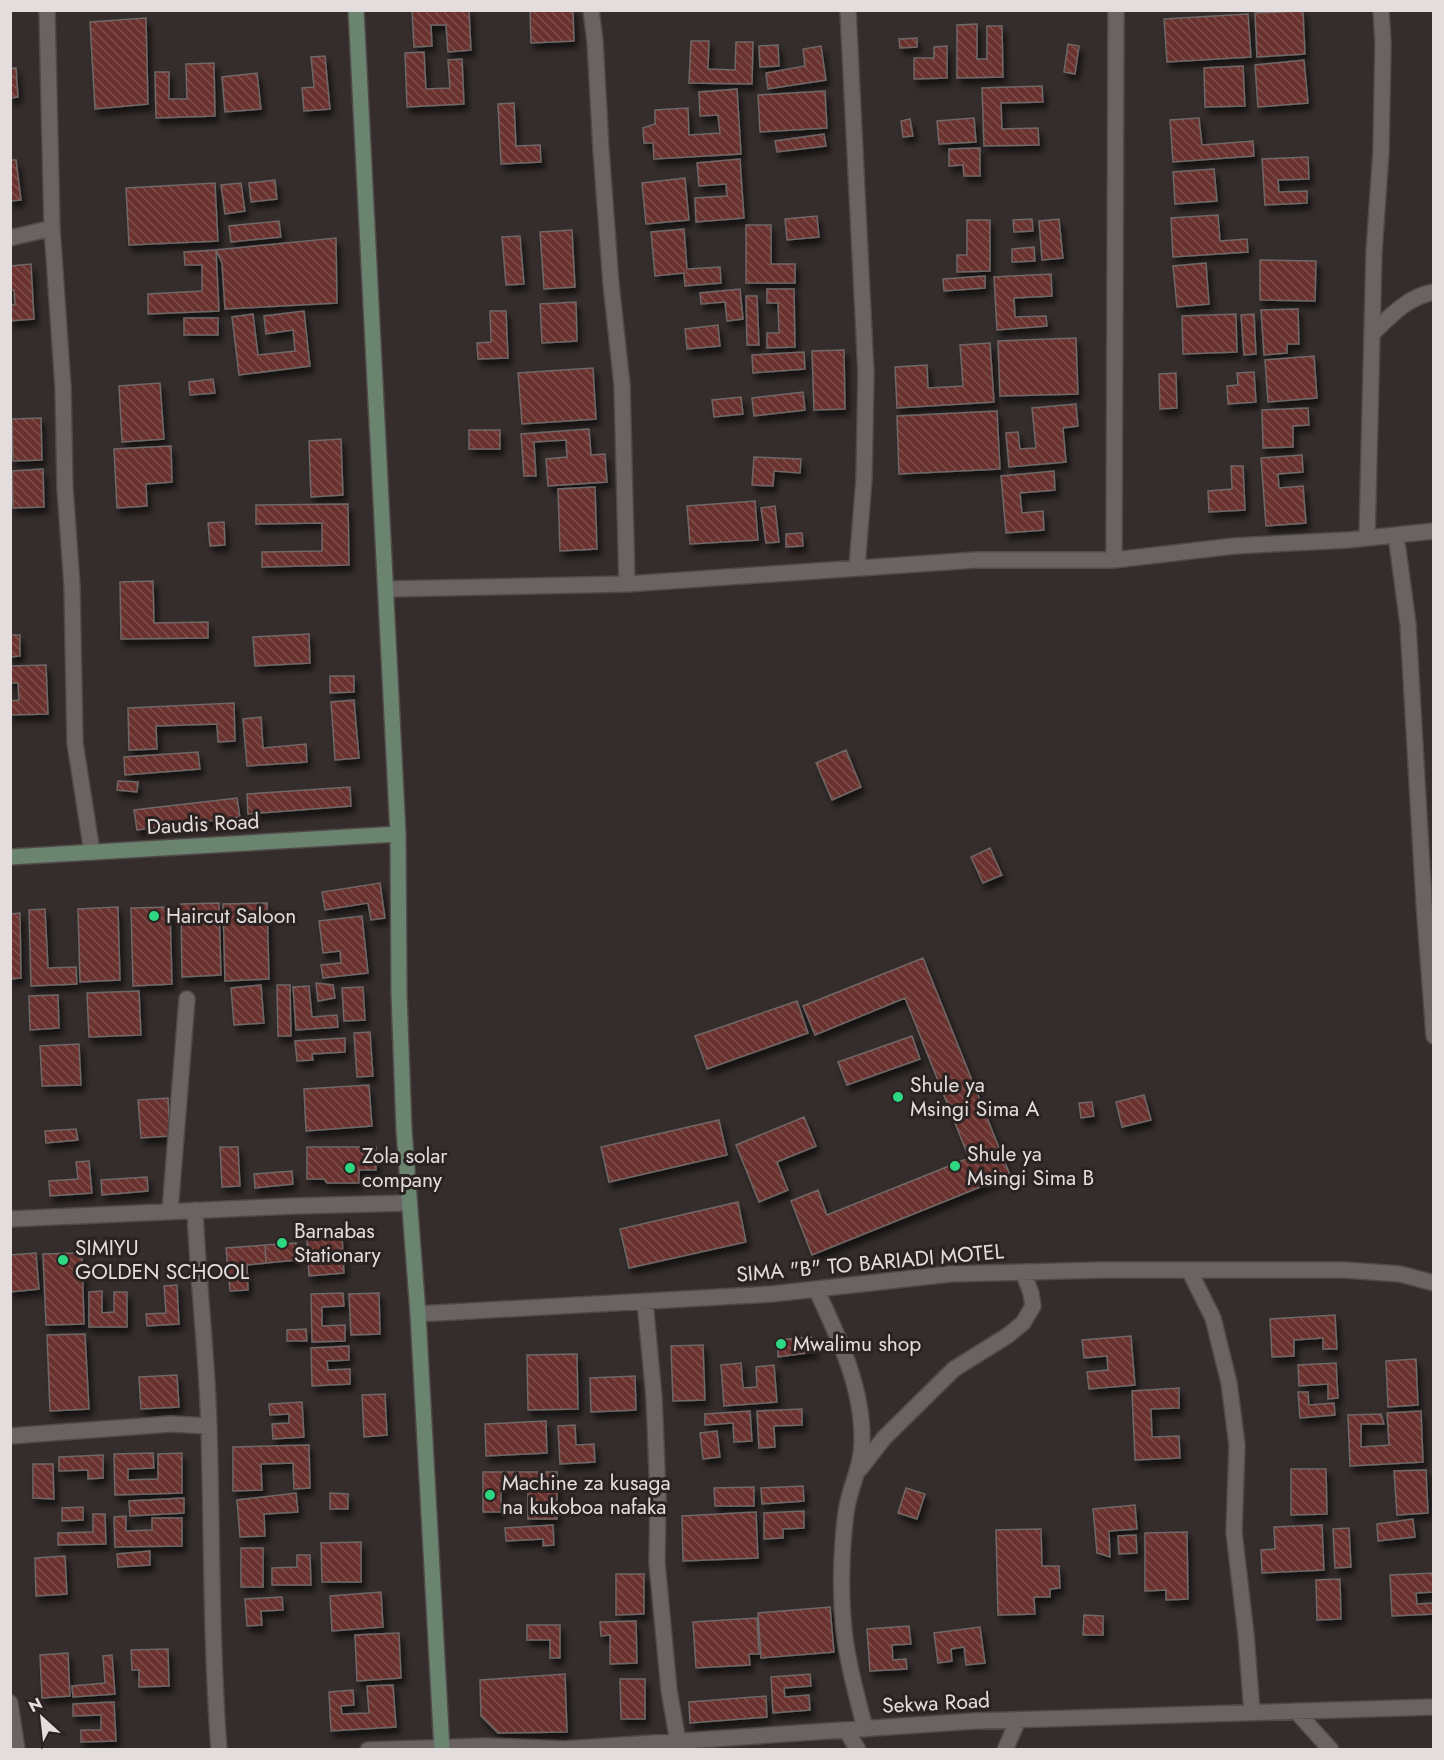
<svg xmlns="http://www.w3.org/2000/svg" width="1444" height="1760" viewBox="0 0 1444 1760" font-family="Jost,sans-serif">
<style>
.building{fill:url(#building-back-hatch);stroke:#6f6766;stroke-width:1.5;filter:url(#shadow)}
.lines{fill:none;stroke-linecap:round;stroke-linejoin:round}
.street-casing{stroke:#504948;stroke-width:18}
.secondary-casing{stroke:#504948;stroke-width:18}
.street{stroke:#6b6362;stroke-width:15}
.secondary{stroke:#6a8470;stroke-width:15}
.poi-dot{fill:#2ed883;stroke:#2a2322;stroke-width:2}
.labels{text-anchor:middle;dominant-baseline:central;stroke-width:6;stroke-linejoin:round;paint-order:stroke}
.street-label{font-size:21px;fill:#e3dedd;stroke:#2a2322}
.poi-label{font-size:21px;fill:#e3dedd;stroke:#2a2322;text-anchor:start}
</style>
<defs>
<pattern id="building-back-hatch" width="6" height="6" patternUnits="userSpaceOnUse" patternTransform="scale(1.5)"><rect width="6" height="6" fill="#69332f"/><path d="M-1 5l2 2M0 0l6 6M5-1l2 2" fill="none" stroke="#7e504d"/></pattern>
<filter id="shadow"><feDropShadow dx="3.5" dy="6" stdDeviation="3" flood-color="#0009"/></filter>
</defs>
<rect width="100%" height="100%" fill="#342d2c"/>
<path class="building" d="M412 10H469L471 50 448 52 446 25H431L432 46 414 47Z
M530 10H573L574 41 531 43Z
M1303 11 1305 54 1257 57 1255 13Z
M1248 14 1251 57 1167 62 1164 19Z
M146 18 148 104 95 109 90 22Z
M977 24V59H987V26H1002L1003 77 957 78V25Z
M917 38V47L900 48 899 39Z
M691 41H709L708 69 735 70 736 42H753L752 84 689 83Z
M1068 44 1079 46 1075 74 1064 72Z
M778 45 779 66 760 67 759 46Z
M821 46 826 80 768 89 766 73 805 66 803 49Z
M947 46V78L914 79V58H934V47Z
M424 52 426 89 450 88 448 60 462 59 464 104 407 107 405 53Z
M325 56 330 109 304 111 302 88 314 87 311 57Z
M1304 60 1308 103 1258 107 1255 65Z
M214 63 215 116 156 118 155 72H169V99H187L186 64Z
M1243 66 1245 106 1205 107 1204 68Z
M16 68 18 97 10 98V69Z
M257 73 261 109 225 112 222 77Z
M1042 86 1043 102 1001 103 1002 129 1038 128 1039 145 984 146 982 88Z
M737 89 741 154 654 159 653 143H644L643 128 655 124V110L688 108 689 135 720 133 718 115 700 116 699 92Z
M825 91 827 128 760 132 758 95Z
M514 103 516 146 540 145 541 162 501 164 498 104Z
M974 118 976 142 939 144 937 121Z
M1199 118 1202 145 1253 141 1254 156 1173 162 1170 120Z
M910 119 913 136 903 137 901 121Z
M824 134 826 146 777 152 775 141Z
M980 148V176H964L963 165 949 166V149Z
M1308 157 1309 179 1278 180 1279 192 1307 191V203L1265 205 1262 159Z
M740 159 744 218 696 222 695 198 727 196 726 184 699 186 697 163Z
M10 160H16L21 200 10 201Z
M1214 169 1217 201 1175 204 1173 172Z
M685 178 689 220 646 224 642 183Z
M275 180 277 199 251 202 249 183Z
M215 183 218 241 129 245 126 188Z
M241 183 245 211 225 214 221 185Z
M1218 215 1220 241 1247 239 1248 252 1173 257 1171 218Z
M817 216 819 237 787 240 785 219Z
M1032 219 1033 231 1014 232 1013 220Z
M1059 219 1063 258 1042 260 1039 221Z
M967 220H990V271L957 272V255H967Z
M279 221 281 237 231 242 229 226Z
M746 225H771V264H795V283H746Z
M684 229 687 269 720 267 721 283 685 286 684 273 655 276 651 232Z
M572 230 575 287 544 289 540 232Z
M520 236 524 284 506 285 502 237Z
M336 238 337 303 225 309 222 263 216 250Z
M1034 247 1035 261 1012 262V249Z
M216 250 219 311 148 314V294L202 291V265H185L184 252Z
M1260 260 1316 261 1315 301 1260 300Z
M1206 263 1209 304 1177 307 1173 266Z
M31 264 34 319 10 321V305H15L14 290H10V266Z
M1051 274 1052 296 1014 298 1015 317 1046 316 1047 326 997 330 994 277Z
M985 276V288L944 291 943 279Z
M740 289 743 319 727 321 725 302 701 304 700 293Z
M767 289H794L795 347 767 348V333H779L778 303H767Z
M746 296H757L759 345H747Z
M576 302 577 341 542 343 540 304Z
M1298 309 1299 344H1287V353L1264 355 1261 310Z
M304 311 310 366 239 375 232 317 253 314 258 355 295 351 293 330 266 334 264 316Z
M490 311H506L508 358 478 359 477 343 491 342Z
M1236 314 1237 352 1183 354 1182 316Z
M1254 314 1256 354 1244 355 1241 315Z
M184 318H218V335H184Z
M718 325 720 346 687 349 685 329Z
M1076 338 1078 394 1000 396 998 341Z
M990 343 994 402 897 408 895 367 927 365 928 388 963 386 960 345Z
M844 350 845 409 814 410 812 351Z
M804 352 805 369 753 373 752 355Z
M1314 356 1317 398 1268 402 1265 360Z
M593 368 596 419 522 424 518 373Z
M1254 372 1256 402 1228 404 1227 386 1238 385 1237 373Z
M1176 373 1177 408 1160 409 1159 374Z
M213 379 215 393 190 395 189 382Z
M160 383 164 439 122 442 119 386Z
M803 392 805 410 754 416 752 398Z
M741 397 743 414 714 417 712 400Z
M1076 404 1078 426 1063 428 1066 462 1009 467 1006 433 1018 432 1020 449 1036 448 1032 408Z
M1308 408 1309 425 1293 426V447L1263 448 1262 410Z
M997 411 1000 469 899 474 897 416Z
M41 418 42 460 13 461 12 419Z
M589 429 591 455 605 454 607 482 548 486 546 459 567 457 566 440 534 442 536 476H524L521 434Z
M469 430H500V449H469Z
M341 439 343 495 311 497 309 441Z
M171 446 172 482 146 484 147 506 117 508 114 449Z
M1302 455 1303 472 1278 474 1279 488 1303 486 1306 523 1266 526 1261 458Z
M754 457 801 459 800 473 774 471 773 486 752 485Z
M1231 466H1243L1245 510 1209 512 1208 491 1232 489Z
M43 469 44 507 13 508 12 471Z
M1054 471 1055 490 1020 493 1022 513 1043 511 1044 530 1006 533 1001 476Z
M595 487 597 549 560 551 558 489Z
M755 501 758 540 690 544 687 506Z
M348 504 349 565 262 567V552L322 551V523L256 524V505Z
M775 506 779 542 766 543 761 508Z
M224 522 225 545 210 546 208 523Z
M802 533 803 546 786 547V534Z
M153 581 154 623 208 622V638L121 639 120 582Z
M309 634 310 663 255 666 253 637Z
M10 635H20V656L10 657Z
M46 665 48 714 10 715V701L19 700 18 683H10V666Z
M330 676H354V692L330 693Z
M354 700 359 758 335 760 331 702Z
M234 703 235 741 218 742 217 724 156 726 157 749 129 750 128 708Z
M261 717 263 748 306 744 307 762 247 766 243 719Z
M846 750 861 787 832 800 816 763Z
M198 752 200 769 125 775 124 757Z
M118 781 138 782 137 792 117 790Z
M350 787 351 806 248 814 247 794Z
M237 798 240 817 137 830 134 810Z
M990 848 1002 875 983 883 971 857Z
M380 883 385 918 371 920 368 903 325 910 322 892Z
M219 903 221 975 182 977 181 904Z
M267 903 269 979 225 981 223 904Z
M118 907 120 980 80 982 78 909Z
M170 907 172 984 133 986 131 908Z
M45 909 48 968 76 967 77 984 31 986 29 910Z
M20 913 21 978 10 979V914Z
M362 916 368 973 323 978 321 965 341 963 340 951 323 953 319 921Z
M923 958 1010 1175 812 1255 791 1201 818 1190 827 1215 969 1158 905 998 815 1035 803 1006Z
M316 983 333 985 335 998 318 1001Z
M261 985 264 1023 234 1025 231 988Z
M277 985H290L291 1036H278Z
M309 986 312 1017 337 1015 338 1027 296 1030 293 987Z
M363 987 365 1020 344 1021 342 988Z
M139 991 141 1035 89 1037 87 993Z
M58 995 59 1028 30 1030 29 996Z
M797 1001 808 1033 707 1069 695 1036Z
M370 1032 373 1076 357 1077 354 1033Z
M912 1036 920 1059 847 1085 838 1062Z
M345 1038V1052L312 1054 313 1060 297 1061 295 1041Z
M79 1044 81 1085 42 1086 40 1046Z
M369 1085 372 1126 306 1131 304 1089Z
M1144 1095 1151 1120 1122 1127 1116 1102Z
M168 1098 170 1136 141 1138 138 1100Z
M1092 1102 1094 1116 1081 1118 1079 1103Z
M804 1117 816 1146 777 1162 788 1190 759 1202 736 1145Z
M719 1120 727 1155 609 1182 601 1147Z
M76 1129 78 1140 46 1143 45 1131Z
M220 1147H238L240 1186 222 1187Z
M307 1147H376V1170H359V1183H327L324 1179H307Z
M89 1161 92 1193 50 1196 49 1181 78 1179 76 1162Z
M292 1171 293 1184 255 1188 254 1174Z
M147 1177 148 1191 102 1195 101 1180Z
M738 1202 746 1242 629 1268 620 1229Z
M342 1236 344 1273 309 1276 307 1238Z
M296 1243 297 1260 266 1263 265 1245Z
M265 1245 266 1263 247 1265 248 1290 230 1291 226 1248Z
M36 1253 39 1289 10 1292V1255Z
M82 1253 84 1324 46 1325 43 1254Z
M177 1285 179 1324 147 1326 146 1314 166 1313 164 1286Z
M102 1291V1313L114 1312V1292H127V1327H89V1292Z
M343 1293 344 1306 322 1307V1326L345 1325V1341L312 1342 311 1294Z
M379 1293 380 1334 351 1335 349 1294Z
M1335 1315 1337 1349H1323V1338L1294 1340V1356L1272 1357 1270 1319Z
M306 1329 307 1341H287V1330Z
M85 1334 89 1409 50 1411 47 1335Z
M1131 1336 1135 1385 1089 1389 1087 1372 1108 1370 1107 1356 1084 1358 1082 1340Z
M811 1337 814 1352 778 1357V1340Z
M703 1345 705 1400 673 1401 671 1346Z
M349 1346V1360L327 1361 328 1370 350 1369V1384L312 1386 311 1348Z
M577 1354 578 1409 528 1410 527 1355Z
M1416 1359 1418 1405 1388 1407 1386 1361Z
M741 1363 743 1388 757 1387 756 1367 774 1365 777 1402 724 1406 721 1365Z
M1336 1363 1338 1398 1328 1399V1384L1299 1386 1298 1365Z
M177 1375 179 1407 141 1409 139 1377Z
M635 1376 636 1410 591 1412 590 1378Z
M1179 1388V1408L1151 1409 1152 1437 1179 1436 1180 1458 1135 1460 1132 1391Z
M1298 1392H1308L1309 1405 1334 1403 1335 1415 1300 1418Z
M385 1394 387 1435 364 1437 362 1395Z
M302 1402 304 1437 273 1439 272 1424 289 1423V1414L270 1415 269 1404Z
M802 1409V1425L774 1426 775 1447 759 1448 757 1411Z
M750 1411 752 1441 734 1442 733 1423 705 1425V1414Z
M1421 1411 1423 1462 1350 1466 1348 1415 1381 1414 1384 1424H1361V1447L1389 1445 1387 1413Z
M546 1421 547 1453 486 1456 485 1424Z
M575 1425 576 1445 594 1444 595 1462 560 1464 558 1426Z
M717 1431 720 1457 703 1459 700 1433Z
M309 1445 310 1488 294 1489 293 1463 261 1464 262 1490 233 1491V1447Z
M153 1453 154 1468 128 1469V1480L158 1479V1454L182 1453V1493L115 1495 114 1454Z
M103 1455V1478L88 1479V1470L59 1471V1457Z
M33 1464H53L54 1499 33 1498Z
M1291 1469H1326L1327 1514 1291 1515Z
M1426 1470 1428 1513 1397 1515 1394 1471Z
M483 1472H557V1519H528V1486H501V1512H483Z
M803 1486 804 1501 762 1504 761 1488Z
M754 1487V1506H715L714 1488Z
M906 1488 925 1494 917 1519 898 1513Z
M296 1493 298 1512 264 1514 265 1536 240 1537 237 1500Z
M330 1493 348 1494V1509H330Z
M184 1498V1513L130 1516 129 1501Z
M1135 1505 1137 1529 1109 1531 1110 1557 1097 1553 1093 1509Z
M83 1507V1520L62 1521V1508Z
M804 1511V1528L783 1529V1538L764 1539V1513Z
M756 1512 758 1558 683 1561 682 1516Z
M93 1514H105L106 1544 58 1545V1533L93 1532Z
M126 1516V1531L152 1530V1518H182V1546L115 1547 114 1517Z
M1413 1519 1415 1537 1378 1541 1377 1524Z
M553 1525 554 1545 543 1546V1539L506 1541 505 1528Z
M1322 1525 1324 1570 1262 1573 1261 1550 1275 1549 1274 1527Z
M1349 1528 1351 1567 1335 1568 1333 1529Z
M1041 1529 1042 1566H1059L1060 1588 1050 1589V1597H1034L1035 1614 998 1615 996 1530Z
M1187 1532 1188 1599 1166 1600V1590L1145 1591V1533Z
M1136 1535 1137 1553 1119 1554 1118 1536Z
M361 1542V1582H322L321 1543Z
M241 1548H263V1587H241Z
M150 1551V1565L118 1567 117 1554Z
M297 1555H310L311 1585H272V1568L297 1567Z
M65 1556 67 1594 36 1596 35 1558Z
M1434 1573V1592L1416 1593 1417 1604 1434 1603V1614L1392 1616 1390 1575Z
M616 1574H644V1614L616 1615Z
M1340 1579 1341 1619 1317 1620 1316 1580Z
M381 1592 383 1627 332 1631 330 1596Z
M282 1597 283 1610 261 1611 262 1625 247 1626 245 1599Z
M830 1607 834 1652 761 1658 758 1613Z
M1084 1615 1103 1616V1635H1083Z
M757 1618 759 1654H749L750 1665 696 1668 693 1622Z
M636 1621 637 1663 610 1664V1635L601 1636 600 1622Z
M527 1625H560V1658H550V1640H527Z
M909 1626 911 1644 892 1645 893 1660 906 1659 907 1669 870 1671 867 1629Z
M980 1627 985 1663 966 1665 964 1647 951 1649 952 1661 938 1663 934 1633Z
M399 1633 401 1678 357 1681 355 1635Z
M168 1649 169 1686 139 1687V1670H132L131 1650Z
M68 1653 70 1696 42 1698 40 1655Z
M112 1655 115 1694 73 1697 72 1686 105 1683 103 1656Z
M565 1674 567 1732 498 1733 481 1716 480 1680Z
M810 1674 811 1686 784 1688 785 1697 809 1695 810 1710 773 1713 771 1677Z
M620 1679H645V1719H621Z
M393 1685 396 1727 331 1731 329 1692 353 1690 354 1705 341 1706 342 1714 369 1713 367 1686Z
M766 1696 767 1717 690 1723 689 1702Z
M114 1702 116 1741 81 1742V1730H101V1715L73 1716V1704Z"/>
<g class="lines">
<defs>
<path id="street" d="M47 10 52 228 63 387 65 488 72 586 75 743 92 852
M591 10 595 41 601 150 611 284 622 385 627 584
M848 10 866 374 864 479 857 567
M10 238 52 228
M1373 333C1390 316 1409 296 1434 292
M1396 535 1408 624 1424 903 1434 1036
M1367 538 1374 252 1381 151 1383 43 1381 10
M1114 560 1116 10
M387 589 627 584 976 560H1114L1234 546 1348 540 1434 531
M195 1210C198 1282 207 1355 209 1427 212 1535 211 1642 219 1750
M170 1211 187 999
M10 1219 294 1206 408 1203
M1190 1272 1213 1318 1229 1383 1237 1445 1234 1532 1246 1635 1252 1712
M816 1289C838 1336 863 1387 862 1441 862 1462 854 1478 849 1498 846 1508 845 1520 844 1530 840 1575 840 1623 850 1667 854 1687 860 1708 865 1729
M645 1302 654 1397 658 1496 657 1563 669 1690 678 1742
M418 1314 772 1294 950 1274 1100 1270H1345L1400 1274 1434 1283
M10 1436 171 1424 209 1426
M860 1469 884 1438 954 1369 1007 1336 1023 1323 1033 1306 1031 1293 1023 1272
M10 1703 17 1750
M1296 1711 1331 1750
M846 1730 858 1750
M368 1750 487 1746 565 1749 976 1721 1434 1707
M1005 1750 1018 1720"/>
<path id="secondary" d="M356 10 398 834 399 993 404 1130 418 1314 442 1750
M10 857 398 834"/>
</defs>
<use href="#street" class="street-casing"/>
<use href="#secondary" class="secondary-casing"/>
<use href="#street" class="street"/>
<use href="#secondary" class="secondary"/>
</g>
<g class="poi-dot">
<circle cx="154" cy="916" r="6"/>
<circle cx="898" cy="1097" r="6"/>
<circle cx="955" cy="1166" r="6"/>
<circle cx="350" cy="1168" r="6"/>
<circle cx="282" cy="1243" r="6"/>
<circle cx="63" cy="1260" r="6"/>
<circle cx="781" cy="1344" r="6"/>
<circle cx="490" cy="1495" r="6"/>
</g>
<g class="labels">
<g class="street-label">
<text transform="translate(203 824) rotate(-3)">Daudis Road</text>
<text transform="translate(870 1263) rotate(-5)">SIMA "B" TO BARIADI MOTEL</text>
<text transform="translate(936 1703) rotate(-3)">Sekwa Road</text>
</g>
<g class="poi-label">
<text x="166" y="916">Haircut Saloon</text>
<text x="910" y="1085">Shule ya<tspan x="910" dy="24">Msingi Sima A</tspan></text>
<text x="967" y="1154">Shule ya<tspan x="967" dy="24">Msingi Sima B</tspan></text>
<text x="362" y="1156">Zola solar<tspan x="362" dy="24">company</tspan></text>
<text x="294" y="1231">Barnabas<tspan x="294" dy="24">Stationary</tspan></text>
<text x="75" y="1248">SIMIYU<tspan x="75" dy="24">GOLDEN SCHOOL</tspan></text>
<text x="793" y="1344">Mwalimu shop</text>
<text x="502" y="1483">Machine za kusaga<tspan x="502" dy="24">na kukoboa nafaka</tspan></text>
</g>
</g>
<rect width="1444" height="1760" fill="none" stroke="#e3dedd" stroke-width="24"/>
<g transform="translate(42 1718) rotate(333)" stroke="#2a2322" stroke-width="4.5" paint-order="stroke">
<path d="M0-4.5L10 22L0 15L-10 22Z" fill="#e3dedd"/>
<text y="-9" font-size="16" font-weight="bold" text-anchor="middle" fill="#e3dedd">N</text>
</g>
</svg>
